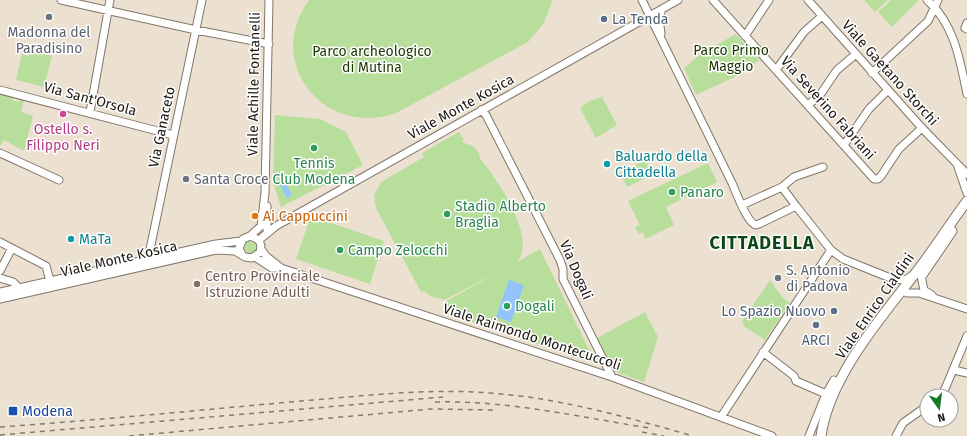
<svg xmlns="http://www.w3.org/2000/svg" width="967" height="436" viewBox="0 0 967 436" font-family="'Fira Sans',sans-serif">
<style>
.green{fill:#b7de9b}
.water{fill:#94c4fb}
.lines{fill:none;stroke-linecap:round;stroke-linejoin:round}
.minor-casing{stroke:#817669;stroke-width:9}
.major-casing{stroke:#817669;stroke-width:11}
.minor{stroke:#fff;stroke-width:7}
.major{stroke:#fff;stroke-width:9}
.rail{stroke:#82796f;stroke-width:1.5;stroke-dasharray:5 5;stroke-linecap:butt}
.worship-dot{fill:#6b7280;stroke:#fff;stroke-width:1.5}
.service-dot{fill:#5c6f8a;stroke:#fff;stroke-width:1.5}
.hotel-dot{fill:#d1479c;stroke:#fff;stroke-width:1.5}
.leisure-dot{fill:#2e9e5b;stroke:#fff;stroke-width:1.5}
.culture-dot{fill:#0f9aa8;stroke:#fff;stroke-width:1.5}
.food-dot{fill:#e8710a;stroke:#fff;stroke-width:1.5}
.education-dot{fill:#8d6e63;stroke:#fff;stroke-width:1.5}
.transit-dot{fill:#1a4fb4;stroke:#fff;stroke-width:1.5}
.labels{text-anchor:middle;dominant-baseline:central;stroke-width:3;stroke-linejoin:round;paint-order:stroke}
.service-label{font-size:14px;fill:#4e5e75;stroke:#fff;text-anchor:start}
.worship-label{font-size:14px;fill:#5b616d;stroke:#fff;text-anchor:start}
.park-label{font-size:14px;fill:#1c3700;stroke:#fff}
.street-label{font-size:14px;fill:#1c1712;stroke:#fff}
.hotel-label{font-size:14px;fill:#b23c85;stroke:#fff}
.culture-label{font-size:14px;fill:#0d838f;stroke:#fff;text-anchor:start}
.leisure-label{font-size:14px;fill:#27864d;stroke:#fff;text-anchor:start}
.food-label{font-size:14px;fill:#c56008;stroke:#fff;text-anchor:start}
.education-label{font-size:14px;fill:#785e54;stroke:#fff;text-anchor:start}
.transit-label{font-size:14px;fill:#164399;stroke:#fff;text-anchor:start}
.district-label{font-size:18px;font-weight:bold;letter-spacing:1px;fill:#0c4715;stroke:#fff}
</style>
<rect width="100%" height="100%" fill="#ece0d1"/>
<path class="green" d="M309 0H553L543 24 528 42 396 113C325 138 263 63 309 0Z
M864 0H888L875 12Z
M891 0H919L892 27 878 12Z
M736 34 759 60 743 73 696 95 684 68 702 53Z
M30 51 52 56 44 87 16 80 22 54 29 56Z
M0 94 13 97 12 100 19 102 20 99 24 100 21 112 33 116 24 151 4 140 0 146Z
M602 97 617 125 596 138 580 108 590 101Z
M275 115 320 119 346 132 363 165 281 207 273 182Z
M459 132 464 140 462 142 474 147 480 155 479 157C496 178 538 237 517 262L540 249 596 364 444 312 448 300 499 272 444 300 430 296 424 291 421 292 376 208 374 195 381 182 424 157 422 153Z
M645 160 652 175 627 187 620 173Z
M708 163 717 182 666 207 674 225 645 239 643 232 638 234 635 227 640 225 628 201Z
M311 216 384 241 370 284 296 259Z
M244 247a6 6 0 1 1 12 0a6 6 0 1 1-12 0Z
M770 280 783 298 790 303 765 340 745 327 742 321Z
M645 312 658 337 644 382 614 371 597 338Z"/>
<path class="water" d="M284 180 292 195 287 198 279 183Z
M509 280 524 285 511 322 496 317Z"/>
<g class="lines">
<defs>
<path id="minor" d="M61 0 196 30 269 44
M642 0 732 183C736 192 747 223 756 225L759 224 796 206 782 187 742 205
M713 0 874 179H878L881 176 899 149 922 128
M808 0 922 128 967 174
M927 0C954 23 960 60 967 94
M967 23 965 28 967 29
M661 34 659 18 662 9
M745 36 769 0
M776 70 804 32 822 16
M872 73 928 21 938 0
M0 90 173 135
M808 105 820 95 837 70 856 54
M481 110 486 115 560 260 563 269V279L612 377
M90 112 110 0
M844 145 869 109 888 90
M0 153 59 180
M958 167 967 193
M782 187 794 177 823 167
M267 206V231
M796 206 831 250 843 259 893 279 905 280 913 275
M250 236 261 226 265 193 269 0
M259 240 276 226 678 0
M0 242 46 266 50 281
M261 249 266 256 281 268
M255 257 272 268H281L612 377 772 436
M148 259 202 0
M0 271 12 248
M921 276 924 290 932 295
M0 278 13 282 18 287
M0 292 216 244 241 241
M907 293H919L967 309
M0 299 216 250 235 251 245 257 252 258 260 252 261 246 259 240 250 236 243 239 239 248 242 255
M763 352 794 376 796 381 826 394
M954 370 967 373
M940 396 945 389 967 336
M721 417 831 250
M809 436 826 394 834 380
M896 436 903 423 927 406"/>
<path id="major" d="M922 275 952 231
M821 436C829 378 879 320 914 275 933 251 949 225 967 201"/>
</defs>
<use href="#minor" class="minor-casing"/>
<use href="#major" class="major-casing"/>
<use href="#minor" class="minor"/>
<use href="#major" class="major"/>
<path class="rail" d="M435 402C507 400 579 417 649 428
M0 427C100 420 201 410 301 401 364 396 427 388 490 393 560 398 626 417 693 436
M642 432 664 436
M0 435 443 397
M129 436 431 409 494 410"/>
</g>
<g class="worship-dot">
<circle cx="49" cy="17" r="4"/>
<circle cx="186" cy="179" r="4"/>
<circle cx="778" cy="278" r="4"/>
</g>
<g class="service-dot">
<circle cx="604" cy="19" r="4"/>
<circle cx="834" cy="311" r="4"/>
<circle cx="816" cy="325" r="4"/>
</g>
<circle class="hotel-dot" cx="63" cy="114" r="4"/>
<g class="leisure-dot">
<circle cx="314" cy="148" r="4"/>
<circle cx="672" cy="192" r="4"/>
<circle cx="447" cy="214" r="4"/>
<circle cx="340" cy="250" r="4"/>
<circle cx="507" cy="306" r="4"/>
</g>
<g class="culture-dot">
<circle cx="607" cy="164" r="4"/>
<circle cx="71" cy="239" r="4"/>
</g>
<circle class="food-dot" cx="255" cy="216" r="4"/>
<circle class="education-dot" cx="197" cy="284" r="4"/>
<rect class="transit-dot" x="8" y="406" width="10" height="10" rx="2"/>
<g class="labels">
<g class="service-label">
<text x="612" y="19">La Tenda</text>
<text x="826" y="311" text-anchor="end">Lo Spazio Nuovo</text>
<text x="816" y="340" text-anchor="middle">ARCI</text>
</g>
<g class="worship-label">
<text x="49" y="32" text-anchor="middle">Madonna del<tspan x="49" dy="16">Paradisino</tspan></text>
<text x="194" y="179">Santa Croce</text>
<text x="786" y="270">S. Antonio<tspan x="786" dy="16">di Padova</tspan></text>
</g>
<g class="park-label">
<text x="731" y="50">Parco Primo<tspan x="731" dy="16">Maggio</tspan></text>
<text x="372" y="51">Parco archeologico<tspan x="372" dy="16">di Mutina</tspan></text>
</g>
<g class="street-label">
<text transform="translate(890 73) rotate(48)">Viale Gaetano Storchi</text>
<text transform="translate(254 84) rotate(-89)">Viale Achille Fontanelli</text>
<text transform="translate(90 99) rotate(15)">Via Sant'Orsola</text>
<text transform="translate(461 107) rotate(-29)">Viale Monte Kosica</text>
<text transform="translate(828 108) rotate(48)">Via Severino Fabriani</text>
<text transform="translate(162 127) rotate(-78)">Via Ganaceto</text>
<text transform="translate(119 259) rotate(-13)">Viale Monte Kosica</text>
<text transform="translate(576 270) rotate(67)">Via Dogali</text>
<text transform="translate(875 306) rotate(-55)">Viale Enrico Cialdini</text>
<text transform="translate(532 337) rotate(18)">Viale Raimondo Montecuccoli</text>
</g>
<g class="hotel-label">
<text x="63" y="129">Ostello s.<tspan x="63" dy="16">Filippo Neri</tspan></text>
</g>
<g class="culture-label">
<text x="615" y="156">Baluardo della<tspan x="615" dy="16">Cittadella</tspan></text>
<text x="79" y="239">MaTa</text>
</g>
<g class="leisure-label">
<text x="314" y="163" text-anchor="middle">Tennis<tspan x="314" dy="16">Club Modena</tspan></text>
<text x="680" y="192">Panaro</text>
<text x="455" y="206">Stadio Alberto<tspan x="455" dy="16">Braglia</tspan></text>
<text x="348" y="250">Campo Zelocchi</text>
<text x="515" y="306">Dogali</text>
</g>
<g class="food-label">
<text x="263" y="216">Ai Cappuccini</text>
</g>
<g class="education-label">
<text x="205" y="276">Centro Provinciale<tspan x="205" dy="16">Istruzione Adulti</tspan></text>
</g>
<g class="transit-label">
<text x="22" y="411">Modena</text>
</g>
<g class="district-label">
<text x="762" y="243">CITTADELLA</text>
</g>
</g>
<g transform="translate(939 408) rotate(166)"><circle r="19" fill="#ffffff" stroke="#a4a2a0"/>
<path d="M0-3L7 15L0 10L-7 15Z" fill="#197828"/>
<text y="-6" font-size="11" font-weight="bold" text-anchor="middle" fill="#1c1712">N</text>
</g>
</svg>
